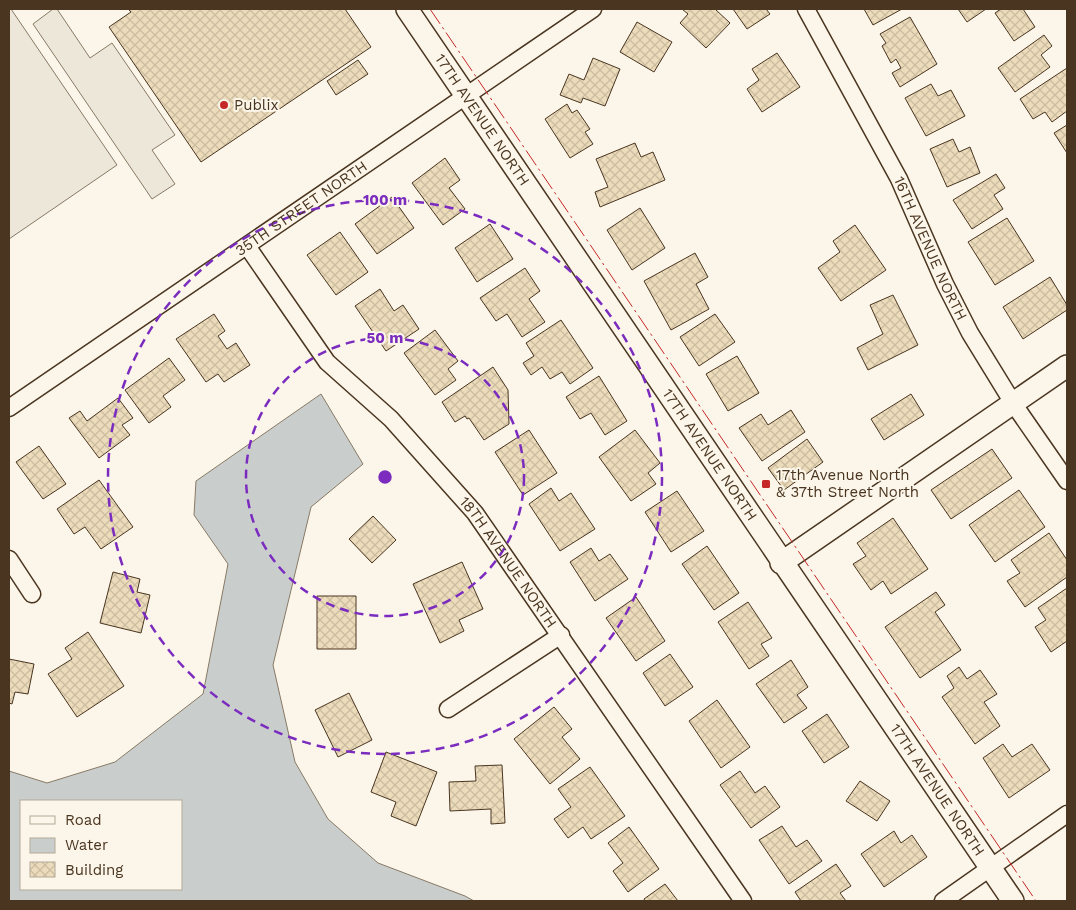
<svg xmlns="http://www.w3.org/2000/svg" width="1076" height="910" viewBox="0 0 1076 910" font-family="'Work Sans',sans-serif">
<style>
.parking{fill:#ede7d9;stroke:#887966}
.water{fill:#c9cecd;stroke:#887966;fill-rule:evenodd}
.building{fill:url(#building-cross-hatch);stroke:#4a3520}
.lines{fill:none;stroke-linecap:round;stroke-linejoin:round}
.minor-casing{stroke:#4a3520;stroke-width:19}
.tertiary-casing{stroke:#4a3520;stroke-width:24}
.minor{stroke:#fbf6e9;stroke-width:16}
.tertiary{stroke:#fbf6e9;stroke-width:21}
.power{stroke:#c62828;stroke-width:1;stroke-dasharray:18 4 2.5 4;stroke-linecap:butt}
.ring{fill:none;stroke:#7b2cbf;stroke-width:2.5;stroke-dasharray:9 6}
.poi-dot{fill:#c62828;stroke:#fbf6e9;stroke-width:2}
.labels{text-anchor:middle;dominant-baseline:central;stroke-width:4;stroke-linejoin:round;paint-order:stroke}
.poi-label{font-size:15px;fill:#4a3520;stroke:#fbf6e9;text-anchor:start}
.street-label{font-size:15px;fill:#4a3520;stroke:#fbf6e9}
.centre{fill:#7b2cbf;stroke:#fbf6e9;stroke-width:2.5}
.ring-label{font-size:15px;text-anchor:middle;font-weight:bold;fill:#7b2cbf;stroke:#fbf6e9;stroke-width:4;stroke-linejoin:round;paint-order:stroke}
</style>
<defs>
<pattern id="building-cross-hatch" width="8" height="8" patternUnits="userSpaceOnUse" patternTransform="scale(1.25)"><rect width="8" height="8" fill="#ecdcbc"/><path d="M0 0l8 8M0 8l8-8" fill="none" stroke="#ccbda1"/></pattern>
</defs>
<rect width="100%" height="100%" fill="#fbf6e9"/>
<path class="parking" d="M9 9H11L117 165 9 239Z
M53 9H57L90 58 112 43 175 135 152 150 175 184 152 199 33 24Z"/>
<path class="water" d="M321 394 363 464 311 507 273 665 295 762 328 819 378 863 465 896 474 901H9V771L47 783 115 762 203 694 228 564 194 515 196 481ZM21 801H181V889H21Z"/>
<path class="building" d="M128 9H345L371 47 201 162 109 27 131 12Z
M682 9H715L730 23 706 48 680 23 688 14Z
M733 9H766L770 14 747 29Z
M864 9H902L873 25Z
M958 9H986L967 22Z
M1001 9H1023L1035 27 1014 41 995 13Z
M910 17 937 64 900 87 892 73 901 68 896 59 891 63 882 46 886 43 880 34Z
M637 22 672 42 654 72 620 52Z
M1044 35 1052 46 1041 55 1050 67 1015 92 998 68Z
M777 53 800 87 762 112 747 89 759 80 752 69Z
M593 58 620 69 605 106 583 98 581 103 560 95 569 74 584 80Z
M358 60 368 74 336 95 327 81Z
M1067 68V111L1052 122 1045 112 1033 119 1020 99Z
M931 84 938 96 951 90 965 116 926 136 905 98Z
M567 104 572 113 577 110 590 129 585 132 593 144 570 158 545 119Z
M1067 125V153L1054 133Z
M953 139 959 152 970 147 980 173 947 187 930 149Z
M635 143 641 157 653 152 665 180 600 207 595 192 608 187 596 159Z
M445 158 460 180 449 188 465 209 443 225 412 183Z
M996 174 1005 188 994 195 1003 209 972 229 953 200Z
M392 197 414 228 377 254 355 224Z
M640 208 665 248 632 270 607 230Z
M1007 218 1034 261 995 285 968 242Z
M490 224 513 259 477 282 455 248Z
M855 225 886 270 841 301 818 268 840 252 833 241Z
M340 232 368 272 336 295 307 255Z
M695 253 708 277 696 284 709 309 671 330 644 281Z
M525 268 540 291 529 299 545 322 522 337 507 314 496 321 480 298Z
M1050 277 1067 305V310L1023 339 1003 307Z
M380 289 394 311 403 305 419 329 386 351 355 306Z
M893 295 918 345 868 370 857 348 883 334 870 305Z
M214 314 225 331 218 336 227 349 236 343 250 365 224 382 218 374 206 382 176 339Z
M715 314 735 342 699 366 680 337Z
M561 320 593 368 570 384 562 372 550 379 542 367 531 375 523 363 534 356 526 343Z
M435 330 458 361 448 369 456 380 435 395 404 353Z
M737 356 759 393 728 411 706 374Z
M169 358 185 380 163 396 171 407 149 423 125 390Z
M493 367 508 390 509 424 484 440 469 418 467 419 465 416 455 422 442 402Z
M599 376 627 421 605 435 591 413 580 419 566 397Z
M911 394 924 415 884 440 871 419Z
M118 398 133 418 122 425 130 435 99 458 69 418 80 411 87 421Z
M791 410 805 432 762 461 739 428 761 414 768 425Z
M529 430 557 473 523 495 495 452Z
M635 430 660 463 648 473 656 484 631 501 599 457Z
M807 439 823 462 784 490 768 468Z
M39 446 66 484 43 499 16 462Z
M992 449 1012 478 951 519 931 490Z
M99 480 133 527 101 549 85 527 74 534 57 509Z
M551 488 559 501 571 493 595 529 560 551 529 504Z
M1019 490 1045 527 995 562 969 525Z
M677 491 704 531 671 552 645 512Z
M373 516 396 540 372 563 349 539Z
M893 518 928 569 891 594 883 581 871 590 853 564 866 556 857 543Z
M1049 533 1067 560V577L1025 607 1007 581 1020 573 1011 560Z
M707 546 739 593 714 610 682 564Z
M591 548 599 561 610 554 628 579 595 601 570 562Z
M462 562 483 609 459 620 464 631 440 643 413 584Z
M113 572 140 579 137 592 150 595 141 633 100 623Z
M1067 588V641L1051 652 1035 627 1046 620 1038 608Z
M936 592 945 605 935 612 961 650 920 678 885 627Z
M317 596H356V649H317Z
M636 597 665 641 636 661 606 618Z
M748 602 772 638 761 644 769 656 749 669 718 622Z
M88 632 124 686 77 717 48 674 72 659 65 648Z
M670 654 693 687 665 706 643 673Z
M9 659 34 664 28 694 15 692 12 704 9 703Z
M791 660 808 687 797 695 807 708 784 723 756 684Z
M959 667 967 679 980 670 997 694 984 702 1000 726 975 744 942 697 954 688 947 676Z
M349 693 372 740 338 757 315 710Z
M717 700 750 747 721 768 689 721Z
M554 707 572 729 562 737 580 759 550 784 514 739Z
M827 714 849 747 824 763 802 731Z
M1003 744 1012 757 1032 744 1050 770 1009 798 983 758Z
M386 752 437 772 416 826 391 816 396 802 371 792Z
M502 765 505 823 491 824V809L450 811 449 782 476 781 475 766Z
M590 767 625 816 591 839 583 827 568 838 554 819 571 807 558 789Z
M740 771 755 793 765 786 780 807 751 828 720 785Z
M860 781 890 801 877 821 846 801Z
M782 826 796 847 807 840 822 861 789 884 759 840Z
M629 827 659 869 628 892 613 871 623 863 608 843Z
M894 831 901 843 912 835 927 857 884 887 861 854Z
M836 864 851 886 840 893 846 901H801L795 892Z
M665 884 678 901H645L644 899Z"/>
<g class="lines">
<defs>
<g id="minor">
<path id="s1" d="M806 9 899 179 945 284 970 333 1013 403 1067 481"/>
<path id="s2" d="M247 246 327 362 391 419 475 513 743 901"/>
<path id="s3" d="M9 408 593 9"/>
<path d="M9 559 32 594"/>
<path d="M448 709 561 635"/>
<path d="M943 901 1067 814"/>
</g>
<g id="tertiary">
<path id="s4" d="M407 9 1013 901"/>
<path d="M781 563 1067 366"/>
</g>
</defs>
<use href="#minor" class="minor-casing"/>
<use href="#tertiary" class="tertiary-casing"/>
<use href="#minor" class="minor"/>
<use href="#tertiary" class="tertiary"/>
<path class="power" d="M430 9 1036 901"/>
</g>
<g class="ring">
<circle cx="385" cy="477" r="139"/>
<circle cx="385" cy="477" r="277"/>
</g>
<g class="poi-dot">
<circle cx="224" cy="105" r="5"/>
<rect x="761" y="479" width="10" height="10" rx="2.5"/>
</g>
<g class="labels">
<g class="poi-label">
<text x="234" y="105">Publix</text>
<text x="776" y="475">17th Avenue North<tspan x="776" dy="17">&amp; 37th Street North</tspan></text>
</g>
<g class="street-label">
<text stroke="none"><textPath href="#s4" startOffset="134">17TH AVENUE NORTH</textPath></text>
<text stroke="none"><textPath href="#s3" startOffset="354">35TH STREET NORTH</textPath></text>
<text stroke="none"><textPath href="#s1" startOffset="270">16TH AVENUE NORTH</textPath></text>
<text stroke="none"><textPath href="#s4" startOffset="539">17TH AVENUE NORTH</textPath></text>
<text stroke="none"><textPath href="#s2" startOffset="412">18TH AVENUE NORTH</textPath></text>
<text stroke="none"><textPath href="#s4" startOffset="944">17TH AVENUE NORTH</textPath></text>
</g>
</g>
<circle cx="385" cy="477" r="8" class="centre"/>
<g class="ring-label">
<text x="385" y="205">100 m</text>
<text x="385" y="343">50 m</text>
</g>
<rect width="1076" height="910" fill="none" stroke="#4a3520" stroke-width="20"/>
<rect x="20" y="800" width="162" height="90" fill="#fbf6e9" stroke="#b4a999"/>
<rect x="30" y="816" width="25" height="8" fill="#fbf6e9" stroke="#b4a999"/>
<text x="65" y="825" font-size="15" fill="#4a3520">Road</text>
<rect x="30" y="838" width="25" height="15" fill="#c9cecd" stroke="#b4a999"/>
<text x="65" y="850" font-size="15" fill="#4a3520">Water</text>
<rect x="30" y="862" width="25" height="15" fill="url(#building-cross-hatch)" stroke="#b4a999"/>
<text x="65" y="875" font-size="15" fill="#4a3520">Building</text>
</svg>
